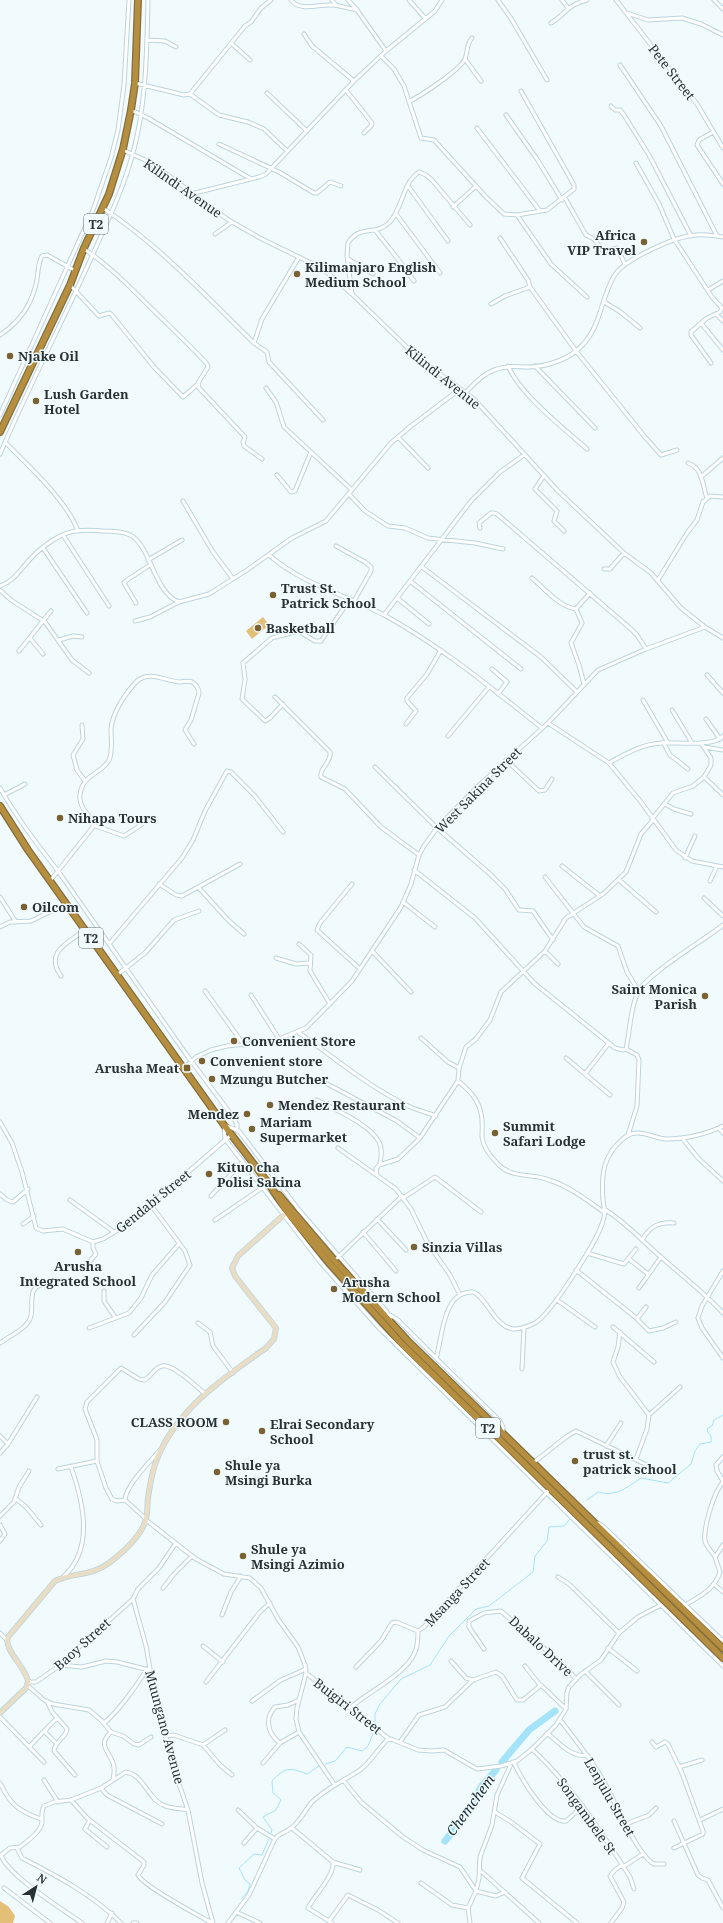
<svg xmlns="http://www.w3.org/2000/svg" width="723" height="1923" viewBox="0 0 723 1923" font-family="'Noto Serif',serif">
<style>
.green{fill:#e3bf78}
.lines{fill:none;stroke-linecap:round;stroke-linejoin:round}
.stream{stroke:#a5e3f9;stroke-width:1}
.river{stroke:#a5e3f9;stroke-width:7}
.street-casing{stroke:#bcd4dd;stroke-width:5}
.secondary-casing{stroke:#bcd4dd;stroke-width:6}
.highway-casing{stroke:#846e3c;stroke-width:8}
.street{stroke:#fff;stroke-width:3}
.secondary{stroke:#e9ddc5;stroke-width:4.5}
.highway{stroke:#b58f3f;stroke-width:5.5}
.poi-dot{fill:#796131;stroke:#f1fbfe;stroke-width:1.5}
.labels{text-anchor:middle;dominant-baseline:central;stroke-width:3;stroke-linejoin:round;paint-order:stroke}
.shield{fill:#f1fbfe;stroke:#646e71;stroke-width:1}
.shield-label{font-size:12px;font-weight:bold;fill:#283235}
.street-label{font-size:13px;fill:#283235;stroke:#f1fbfe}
.poi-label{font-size:13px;font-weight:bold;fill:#283235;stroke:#f1fbfe;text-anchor:start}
.water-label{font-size:14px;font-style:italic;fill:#182c33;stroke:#f1fbfe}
</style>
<rect width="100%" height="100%" fill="#f1fbfe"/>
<path class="green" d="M263 617 269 625 252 639 246 631Z
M0 1901 9 1907 15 1916 13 1923H0Z"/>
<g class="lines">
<path class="stream" d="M587 1500 598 1492C616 1497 626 1488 641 1478L668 1483 691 1464 695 1451 700 1444 711 1442V1436L707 1431 708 1428 712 1426 714 1420 723 1415
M375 1723V1714L380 1704 401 1679 430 1665 449 1636 476 1609 489 1606 533 1572 535 1556 547 1541 549 1527 564 1526 570 1519
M325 1764 335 1761 347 1747 362 1751 368 1746 374 1731
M271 1833 272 1830 263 1817 276 1810 281 1800 273 1793 272 1781C285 1767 290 1767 307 1774L319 1766
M242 1898 248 1891 250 1884 245 1880 239 1868 254 1854 262 1855 269 1839"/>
<path class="river" d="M502 1762 529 1730 555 1711
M445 1841 470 1810 481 1787 496 1770"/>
<defs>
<path id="street" d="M291 0C300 12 319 4 332 5 340 5 349 9 357 10L386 51
M332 0 336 5
M348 0 357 10
M409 0 425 18
M498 0 512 20 547 80
M562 0 568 8
M616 0 697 104 723 148
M714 0 723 9
M627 13 648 20 682 18 701 24 723 35
M551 23C566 14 567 5 587 0
M304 34 312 46 354 81
M147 40 165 41 176 47
M232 44 250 60
M381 56 394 69 404 86 421 138 434 140 486 197 504 214 517 215 547 210 574 189V185L521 91
M465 59 481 81
M620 65 661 126 717 236
M135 83 184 95 190 94 245 26 251 22 261 8 271 0
M346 90 372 123 371 126 364 133
M267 93 307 131
M190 94 219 115 248 122 264 129 287 151
M410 101C422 95 460 70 465 59 468 52 466 44 472 38
M611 106 615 110H620L624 115 649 155 691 236
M131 110 148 118 251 179
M506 115 537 159 562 200
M477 128 540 211
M713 132 699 140 697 145 723 184
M219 144 279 172 314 193H317L330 182 341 186
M123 150 145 160 169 176 227 219 258 237 315 265 329 274 352 294 417 357 474 399 558 491 624 553 651 573 681 608 705 627 723 638
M636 163 659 204 674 239 712 297 722 308 720 312 707 318 691 332V335L711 363
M408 186 448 241
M191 194 259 177 266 174 354 81 386 51 435 11 442 0
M565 198 586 235 594 239 603 251 617 248 625 264
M453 207 476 186
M103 208C160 246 206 296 254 343L267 352 269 362 323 420
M396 214 440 273
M517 215 551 264 587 297
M375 230 401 263 414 281
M215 234 232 222
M500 238 528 280 530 287 576 351 645 437 661 455 677 450
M84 249C107 264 127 284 146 303 167 324 188 343 207 364L208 367 198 383 199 388 245 437 243 442 244 446 262 459
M348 259 373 274
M70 285 99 316 109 313 111 314 154 367 183 397 197 385
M708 290 723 281
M352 294 347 256 348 243C360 224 375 236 389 223 403 209 402 183 419 172L426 175 432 180 470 225
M604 302 619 311 640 328
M491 304 505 296 530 287
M716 314 723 321
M701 323 723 350
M0 335C21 321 32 304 37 280 38 272 38 263 42 256L47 255 76 271
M254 343 262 319 299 257
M508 366C521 395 563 428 587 449
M535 366 595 428
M266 388 276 402 284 427 352 490
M466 392C476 382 484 373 497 369 508 365 517 367 528 367 543 367 564 361 576 351 602 330 599 302 614 276 624 259 676 236 696 235 705 234 714 236 723 237
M0 415 93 210 111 158 118 130 124 85 129 0
M398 437 428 468
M5 442C28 466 66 499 78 531
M0 454C29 386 63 321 93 254 107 222 123 190 132 156 146 109 147 49 148 0
M688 463C703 468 702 484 707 498
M277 475 291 492 295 491 311 452
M543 477 535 489 557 511 554 521 564 531
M701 477 723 458
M349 494 365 511 388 526 405 528 428 538 475 543 503 549
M183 501 213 552 233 579
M480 528 479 523 491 513H494L497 514 631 629 637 635 646 649
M63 535 109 606
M336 546 365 562 371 567V571L354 601
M43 548 87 613
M269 555C302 584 346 595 384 615 441 646 491 688 542 728
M148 560 182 540
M422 567 541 657 577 692
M604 569H610L624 553
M532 578C545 589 559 607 576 609L590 593
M658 580 687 533 697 520 703 502 710 496 723 497
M410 581 521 669
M0 586C12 582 17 574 25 565 36 551 57 534 75 531 84 530 93 530 102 531 111 531 124 531 132 536 152 550 154 592 179 602L209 594 247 570 292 538 326 521 391 443 411 426 460 389
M0 590 11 600 45 622 72 660 89 673
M397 598 429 624
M136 603 124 583 127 580 150 565
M576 609 582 623 571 643 579 665 584 684
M384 615 471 501 500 472 524 455
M135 621 150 617 179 602
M30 638 43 654
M59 640 73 636 82 637
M19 651 51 611
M492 669 507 682 498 694
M707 675 723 693
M275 697 330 752C332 762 319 768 321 777L345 789 381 827 419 855
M643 700 668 743
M283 704 270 718 265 721 242 699 245 679 243 663 272 638 298 631 315 641H321L350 599
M672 710 692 743
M706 719 720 739
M548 723 609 763 641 802 676 850 692 861 723 867
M406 724 416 711 407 701V698L427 674 441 650
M82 725 83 739 73 755 77 770 85 781
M448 736 489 687
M663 742 670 755 688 769
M704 747 723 750
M506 760 539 791 545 790 552 779
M609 763C625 754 644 743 663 743 677 742 714 747 723 736
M375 767 437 828 490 874 505 889 519 910 533 911 553 940
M704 777 723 795
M0 788C17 818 37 844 58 871L186 1054 230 1113 237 1124V1131
M4 795 25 784
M665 804 674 809 691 814
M652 819 673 793 693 786 704 777 711 765V758L701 743
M93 825 124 836 141 825
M685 858 695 836
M562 866 600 896
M414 870 475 918 534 983 615 1048 623 1050 626 1049C630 1031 630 1011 637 994 643 976 706 939 723 925
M545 877 584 927 618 946 627 972 638 990
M619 880 656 912
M50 881 93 827C94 816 78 810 80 795 82 774 102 774 109 760 113 752 111 739 111 729 113 711 125 694 137 681 150 670 165 681 180 682 184 682 188 680 192 682 196 684 199 689 199 693L191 720 185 730 194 744
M710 881 717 866
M159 884 176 895 182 896 240 864
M352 884 320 923 317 930 360 969
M199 888 228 920 244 934
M0 897 16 922
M704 898 723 916
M403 902 435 927
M0 927 10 922 31 921 66 904
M109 944 182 858 193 840 205 811 227 771 231 772 254 795 283 832
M299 944 311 955 310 971 330 1004
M372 951 411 992
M545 951 558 964
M276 958 296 964 309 963
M117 975 145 953 174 920 199 911
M61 976C44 952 68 943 85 930
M205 991 244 1045
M251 995 279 1039
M298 1032C333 1057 368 1086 406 1105 416 1110 426 1112 436 1116
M421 1038 448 1062 459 1068
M626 1049 637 1055 639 1060 637 1106 628 1135
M566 1058 610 1095
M184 1068 196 1057 211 1050 227 1046 274 1041 306 1028 352 981 401 907 411 884 419 855 424 846 437 828 476 788 548 723 598 670 646 649 705 627
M585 1074 609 1043
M318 1079 397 1121 420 1138
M458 1081C469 1090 478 1099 481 1113 483 1121 482 1130 482 1137 483 1147 491 1157 498 1164 512 1179 532 1173 549 1180 569 1186 588 1201 605 1213
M317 1100C335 1110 370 1124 379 1142 383 1149 381 1157 380 1164
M0 1122 12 1143 22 1172 36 1228 43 1231 63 1229 93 1242 103 1239 128 1224 231 1135
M719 1128 723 1133
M682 1138 698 1158 723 1181
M338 1148 396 1189 411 1209 427 1242 450 1275 460 1295
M377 1175 376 1169 379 1165 398 1159 420 1138 458 1081 459 1068 466 1047 476 1039 490 1020 501 992 545 951 566 918 603 894 626 872 641 834 653 820
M0 1194 7 1200 13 1202 28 1189
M211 1196 243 1161
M403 1198 435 1177 481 1212
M70 1200 114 1232
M604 1209C626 1222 642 1241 661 1257 682 1276 704 1292 723 1313
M377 1219 406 1250
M215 1220 262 1188
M23 1224 34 1216
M363 1232 396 1271
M642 1240C650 1226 659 1222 674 1223
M587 1253 624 1264 636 1249
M337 1258 402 1196
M629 1259 648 1274
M90 1261 96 1254 93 1248V1242
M576 1270 635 1317 649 1331 663 1328 676 1322
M723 1271 702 1306 698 1318 702 1328 723 1358
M639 1288 661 1257
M104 1291V1301L115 1317
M557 1300 595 1327
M390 1315 398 1320 436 1358
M637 1319 646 1307
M391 1321 387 1312 299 1210 239 1131 224 1125 225 1139 321 1263 378 1327 723 1666
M198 1323 210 1332 213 1346 233 1373
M613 1327 654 1362
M89 1328 129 1313 141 1298 152 1275 179 1244
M620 1332 618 1347 613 1362 620 1377 649 1415 647 1429 636 1459
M134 1335 165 1302 190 1265 185 1251 151 1205
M0 1343C9 1336 25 1330 30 1319 35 1308 26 1287 42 1285
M522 1369 524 1327
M649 1415 680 1387
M503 1432V1427L499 1420 436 1358C443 1337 442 1291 473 1292 486 1296 495 1328 514 1329 521 1329 529 1326 535 1323 551 1314 598 1240 603 1221 606 1214 604 1207 603 1200 601 1174 603 1155 624 1138 638 1126 653 1139 667 1139 685 1139 707 1134 723 1126
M0 1436 8 1444
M606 1446 621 1423
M0 1453 8 1444 37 1397
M723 1457 716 1465 717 1471 723 1481
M533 1463 566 1437 576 1431 657 1470 672 1471
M58 1469 97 1461
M15 1498 26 1507 41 1525
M125 1500 117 1501 112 1499 106 1488 97 1461V1440L85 1409 87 1402 121 1368 139 1379 144 1380C151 1377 154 1368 162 1366 172 1363 196 1386 204 1393
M0 1516 14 1502 19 1487 29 1471
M146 1519 125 1500C126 1485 149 1463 159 1451
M146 1520 196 1559 224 1574 250 1578 261 1588 278 1619 298 1647 305 1665 306 1673 297 1708 296 1719 299 1732 334 1784
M598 1523 604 1527 723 1641
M0 1525 5 1534 0 1541
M176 1543 159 1568 138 1589 133 1599 146 1646 155 1697 178 1781 188 1810 202 1883 213 1923
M715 1557C712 1551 707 1548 705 1541 703 1528 714 1492 723 1482
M63 1577C95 1549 83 1501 71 1467
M558 1577 569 1584 619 1633
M714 1584 723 1592
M163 1588 174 1574 192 1556
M685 1605C700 1596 715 1589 720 1572L715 1557 723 1545
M222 1615 231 1592 241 1576
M418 1631 424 1627 550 1489
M0 1633 7 1640
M203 1646 223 1662
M608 1648 637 1671
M484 1649 469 1627V1621L484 1613 501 1611 561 1663 576 1679
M451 1661 466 1678 473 1680
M59 1665 82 1667 106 1661 117 1662 149 1670
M525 1666 540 1685
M356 1667 381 1641 392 1623 396 1622 418 1631
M585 1671 619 1705
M306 1673 389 1739
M28 1682H36L56 1668 133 1599
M206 1682 260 1612 270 1603
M27 1685 44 1700 53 1704 89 1710 101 1720 111 1732 123 1736 134 1744 139 1745 151 1737
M47 1701 52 1712 67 1729C66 1738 54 1742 54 1751L75 1775
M252 1701 281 1680 306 1669
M350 1708C367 1692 406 1675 415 1652 418 1646 418 1637 418 1631
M0 1717 44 1762
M57 1718 47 1728 45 1732 57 1744
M560 1720C575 1739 591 1759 603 1780 614 1799 637 1855 654 1864H664
M104 1723C118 1712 137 1685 147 1669
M111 1732C97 1745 109 1751 113 1763 115 1768 114 1775 113 1780
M548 1734C562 1745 569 1756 588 1756
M165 1736 174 1735 203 1745 225 1730
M400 1742 419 1715 445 1707 473 1680 496 1672 502 1676 517 1700H523L541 1685 566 1709
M652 1742 656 1747 665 1742 668 1744 682 1773 703 1831V1834L674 1848
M280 1743C268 1734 264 1719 275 1707L288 1705 299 1700
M203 1745 220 1765 232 1775
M29 1747 45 1730
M532 1749C572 1786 601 1831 630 1877L634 1889
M514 1762C519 1776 548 1824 566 1821L583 1806
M263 1763 280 1743 299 1732
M679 1767 702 1760
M44 1780 58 1802
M343 1780 361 1802 403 1837 423 1850 460 1867 476 1891 496 1896 505 1892
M0 1783C10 1804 18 1811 41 1819
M101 1788 107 1795 162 1824
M71 1800 87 1818 144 1862V1865L138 1875C143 1886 198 1915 212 1923
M238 1810 257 1828 275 1839
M495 1812 511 1822 540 1844 522 1878 577 1923
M90 1820 85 1829 107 1847
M700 1820 723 1809
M674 1821 698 1875 702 1878 708 1880 723 1908
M626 1824 649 1815 656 1808
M292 1828 333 1862C335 1875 314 1896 308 1908L332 1923
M244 1843 257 1828
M17 1848 22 1858C57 1876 93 1895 121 1923
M1 1855C7 1875 64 1910 82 1923
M0 1856 10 1848 20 1847C27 1841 41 1832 42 1822 42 1816 41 1811 44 1806L54 1802 71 1800 101 1788 126 1772C144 1775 148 1799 163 1805 170 1809 180 1808 188 1810
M333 1862 360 1870
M623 1867 643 1854
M481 1871 539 1923
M421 1883 452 1905 468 1908
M4 1888 50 1923
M236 1912 260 1923
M329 1921 348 1895 378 1910 398 1923
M107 1923 112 1913
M133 1923H137
M228 1923 249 1895 273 1843C277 1833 284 1834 291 1828 300 1822 305 1810 312 1802 326 1788 344 1781 360 1770 371 1762 377 1750 387 1740L391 1739 418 1750 432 1751 444 1750 477 1769 501 1766 517 1761 532 1749 556 1725 566 1709 567 1692 569 1687 580 1675 601 1660 619 1633 638 1617 661 1605
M470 1923 468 1908 476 1891 479 1878 480 1857 492 1825 497 1795 512 1762
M611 1923 622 1908 624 1902 610 1876 615 1870 622 1865"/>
<path id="secondary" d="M0 1713 26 1688 28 1682C27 1668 3 1650 8 1637L55 1581C74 1572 90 1577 109 1563 122 1553 142 1535 146 1519 148 1512 147 1505 148 1498 150 1483 153 1467 159 1454 181 1406 225 1377 266 1348L274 1339 276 1328 235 1276 232 1268 238 1256 287 1212"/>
<path id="highway" d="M0 432 70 285 84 248 109 194 123 149 131 110 135 83 138 0
M0 806 28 850 224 1125 269 1184 287 1212 329 1263 402 1344 723 1658
M279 1195 334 1260 407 1340 723 1648"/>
</defs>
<use href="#street" class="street-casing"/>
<use href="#secondary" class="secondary-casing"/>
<use href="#highway" class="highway-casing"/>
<use href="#street" class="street"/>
<use href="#secondary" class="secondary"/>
<use href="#highway" class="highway"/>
</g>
<g class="poi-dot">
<circle cx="644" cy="242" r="4"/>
<circle cx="297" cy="274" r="4"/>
<circle cx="10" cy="356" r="4"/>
<circle cx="36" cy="401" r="4"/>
<circle cx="273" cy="595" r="4"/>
<circle cx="258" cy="628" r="4"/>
<circle cx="60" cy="818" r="4"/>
<circle cx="24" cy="907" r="4"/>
<circle cx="705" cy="996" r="4"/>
<circle cx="234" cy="1041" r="4"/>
<circle cx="202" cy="1061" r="4"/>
<rect x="183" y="1064" width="8" height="8" rx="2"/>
<circle cx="212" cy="1079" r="4"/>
<circle cx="270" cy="1105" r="4"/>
<circle cx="247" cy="1114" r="4"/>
<circle cx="252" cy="1129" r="4"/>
<circle cx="495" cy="1133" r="4"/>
<circle cx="209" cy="1174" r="4"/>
<circle cx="414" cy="1247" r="4"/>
<circle cx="78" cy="1252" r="4"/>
<circle cx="334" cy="1289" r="4"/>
<circle cx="226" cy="1422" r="4"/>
<circle cx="262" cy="1431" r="4"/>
<circle cx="575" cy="1461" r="4"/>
<circle cx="217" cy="1472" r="4"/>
<circle cx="243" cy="1556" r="4"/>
</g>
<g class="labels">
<g class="shield">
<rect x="84" y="214" width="24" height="20" rx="3"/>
<rect x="79" y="928" width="24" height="20" rx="3"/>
<rect x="476" y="1418" width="24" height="20" rx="3"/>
</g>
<g class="shield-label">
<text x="96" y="224">T2</text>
<text x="91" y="938">T2</text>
<text x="488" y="1428">T2</text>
</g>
<g class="street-label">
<text transform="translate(672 72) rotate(52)">Pete Street</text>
<text transform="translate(183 188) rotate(35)">Kilindi Avenue</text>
<text transform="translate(443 377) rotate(39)">Kilindi Avenue</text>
<text transform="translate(478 790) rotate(-45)">West Sakina Street</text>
<text transform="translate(153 1201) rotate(-39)">Gendabi Street</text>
<text transform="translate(457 1592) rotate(-47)">Msanga Street</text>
<text transform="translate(82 1644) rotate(-42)">Baoy Street</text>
<text transform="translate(541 1646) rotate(43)">Dabalo Drive</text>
<text transform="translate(348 1706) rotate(38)">Buigiri Street</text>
<text transform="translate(165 1727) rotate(75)">Muungano Avenue</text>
<text transform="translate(610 1797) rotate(60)">Lenjulu Street</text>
<text transform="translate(587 1816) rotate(54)">Songambele St</text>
</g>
<g class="poi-label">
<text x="636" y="235" text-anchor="end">Africa<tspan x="636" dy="15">VIP Travel</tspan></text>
<text x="305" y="267">Kilimanjaro English<tspan x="305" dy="15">Medium School</tspan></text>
<text x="18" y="356">Njake Oil</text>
<text x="44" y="394">Lush Garden<tspan x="44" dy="15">Hotel</tspan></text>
<text x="281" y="588">Trust St.<tspan x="281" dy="15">Patrick School</tspan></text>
<text x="266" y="628">Basketball</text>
<text x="68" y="818">Nihapa Tours</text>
<text x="32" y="907">Oilcom</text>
<text x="697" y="989" text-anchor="end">Saint Monica<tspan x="697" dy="15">Parish</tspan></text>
<text x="242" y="1041">Convenient Store</text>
<text x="210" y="1061">Convenient store</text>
<text x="179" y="1068" text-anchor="end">Arusha Meat</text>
<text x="220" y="1079">Mzungu Butcher</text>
<text x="278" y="1105">Mendez Restaurant</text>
<text x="239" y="1114" text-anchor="end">Mendez</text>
<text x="260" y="1122">Mariam<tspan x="260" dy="15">Supermarket</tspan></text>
<text x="503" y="1126">Summit<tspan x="503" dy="15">Safari Lodge</tspan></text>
<text x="217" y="1167">Kituo cha<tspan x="217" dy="15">Polisi Sakina</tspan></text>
<text x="422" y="1247">Sinzia Villas</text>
<text x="78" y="1266" text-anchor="middle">Arusha<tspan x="78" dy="15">Integrated School</tspan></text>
<text x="342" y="1282">Arusha<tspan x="342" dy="15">Modern School</tspan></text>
<text x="218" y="1422" text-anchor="end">CLASS ROOM</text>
<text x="270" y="1424">Elrai Secondary<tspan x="270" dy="15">School</tspan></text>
<text x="583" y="1454">trust st.<tspan x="583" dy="15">patrick school</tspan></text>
<text x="225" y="1465">Shule ya<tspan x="225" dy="15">Msingi Burka</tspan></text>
<text x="251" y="1549">Shule ya<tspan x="251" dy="15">Msingi Azimio</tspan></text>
</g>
<g class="water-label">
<text transform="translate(470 1805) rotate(-54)">Chemchem</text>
</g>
</g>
<g transform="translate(36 1887) rotate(36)" stroke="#f1fbfe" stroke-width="3" paint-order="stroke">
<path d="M0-3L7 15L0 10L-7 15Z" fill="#283235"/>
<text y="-6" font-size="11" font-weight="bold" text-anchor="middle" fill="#283235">N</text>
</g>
</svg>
